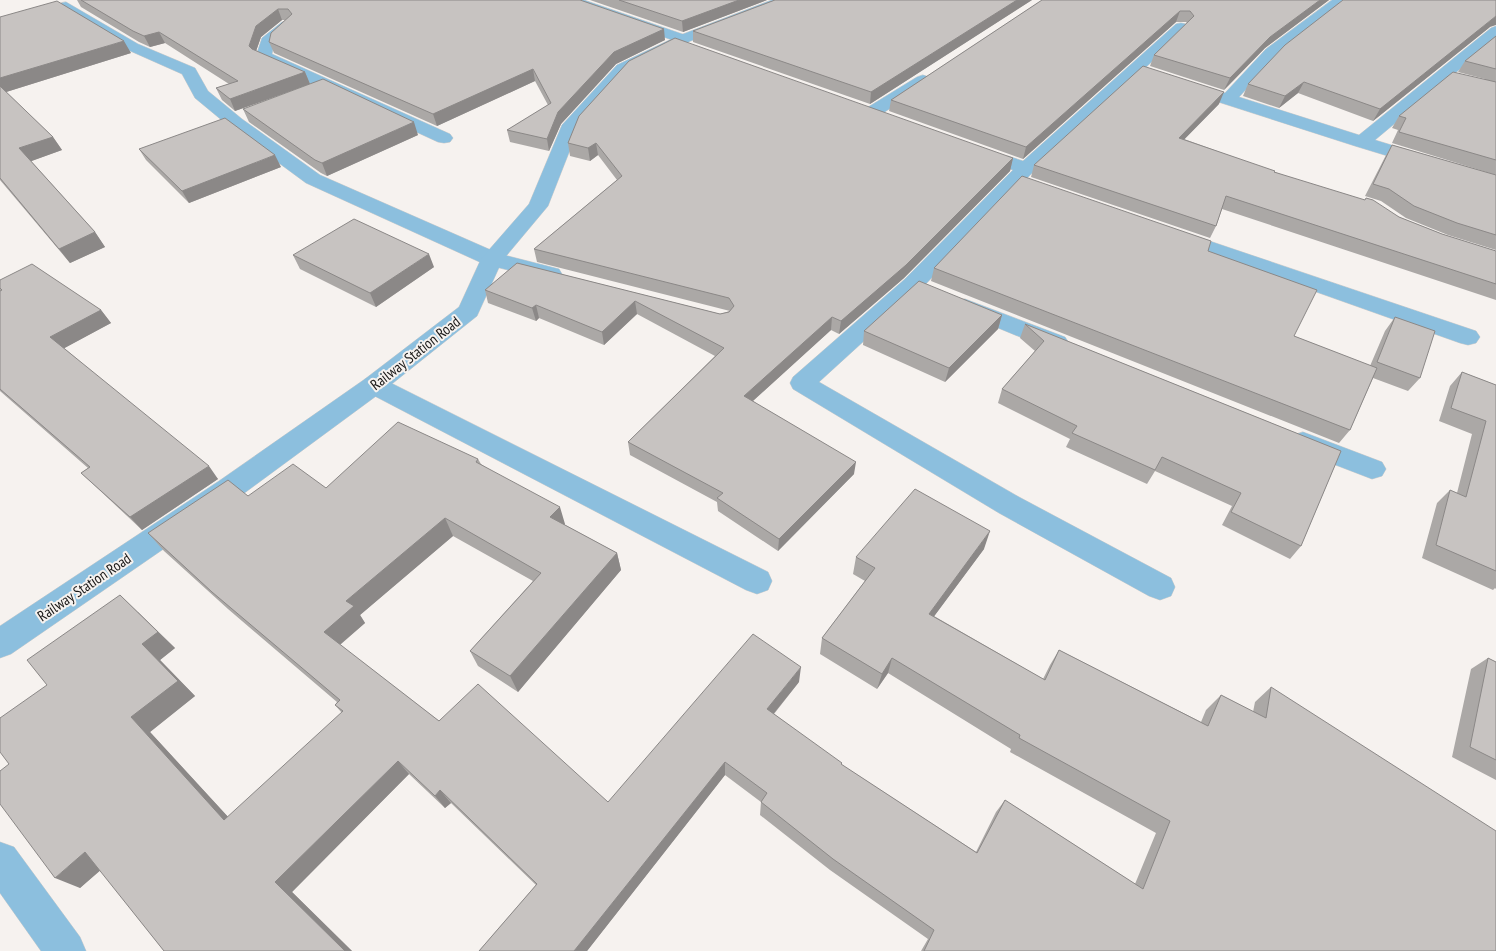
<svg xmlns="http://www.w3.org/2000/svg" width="1496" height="951" viewBox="0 0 1496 951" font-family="'PT Sans Narrow',sans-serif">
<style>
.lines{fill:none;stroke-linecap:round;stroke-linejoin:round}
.minor-casing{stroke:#d2cfcc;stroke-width:1}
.tertiary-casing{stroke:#d2cfcc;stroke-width:1}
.minor{fill:#8cbfde;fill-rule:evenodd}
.tertiary{fill:#8cbfde;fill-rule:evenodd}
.wall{fill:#aba8a6}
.shaded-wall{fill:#8b8887}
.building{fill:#c7c3c1;stroke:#8b8887}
.labels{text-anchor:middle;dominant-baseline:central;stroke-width:4;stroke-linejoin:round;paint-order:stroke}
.street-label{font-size:15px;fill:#181716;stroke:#f6f2ef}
</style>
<rect width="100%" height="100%" fill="#f6f2ef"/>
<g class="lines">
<defs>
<path id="minor" d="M563 0H584L688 36 691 39 688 42H678L565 3Z
M1332 0H1348L1278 55 1239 97 1359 135 1491 28 1496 26V39L1375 140 1496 177V189L1355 146 1181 90 1179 86 1181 82 1187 81 1225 93 1266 49Z
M66 2 138 44 195 68 208 91 242 119 320 175 500 254 559 269 562 274 559 279 551 281 484 264 306 183 230 127 195 98 182 74 128 50 61 9 59 6 61 3Z
M287 21 292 22 294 25 274 43 272 54 450 134 453 138 450 142 444 143 438 142 258 59 256 56 262 38 282 22Z
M1181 23 1186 24 1188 27 1186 30 1033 172 921 289 819 382 1019 497 1171 578 1175 587 1171 596 1160 600 1149 596 999 513 793 389 790 383 793 377 905 279 1013 170 1001 166 999 162 1001 158 1008 156 1023 161 1176 24Z
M923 75 929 77 931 80 929 83 877 117 871 118 865 117 862 113 865 109 917 77Z
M1174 229 1476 331 1480 337 1476 343 1468 345 1460 343 1167 239 1164 235 1167 231Z
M965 299 1065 337 1069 343 1065 349 1057 351 1049 349 957 311 954 306 957 301Z
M374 376 383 379 768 572 772 581 768 590 757 594 746 590 365 391 362 385 365 379Z
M1303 432 1382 462 1386 469 1382 476 1372 479 1294 449 1290 442 1294 435Z
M0 842 14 847 80 937 86 951H41L0 893Z"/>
<path id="tertiary" d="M772 0H792L790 3 688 42 629 71 579 127 548 206 502 261 477 316 383 391 239 497 11 654 0 658V626L219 481 365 379 459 307 481 259 529 204 562 125 617 65 678 36Z"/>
</defs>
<use href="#minor" class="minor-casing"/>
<use href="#tertiary" class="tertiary-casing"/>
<use href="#minor" class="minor"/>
<use href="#tertiary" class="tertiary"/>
</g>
<path class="wall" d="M77 0H580L665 40 616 64 561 124 549 151 510 142 507 130 548 105 535 81 437 126 274 53 269 42 285 20H282L261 37 256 51 305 72 310 84 235 111 222 100 216 88 229 84 165 43 150 47 139 42 81 7Z
M590 0H767L683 32Z
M775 0H1032L870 104 693 42V31Z
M1042 0H1329L1265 48 1224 90 1150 66 1154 55 1187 23 1186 22H1176L1023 159 889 111 891 100Z
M0 17 131 53 6 92 53 137 62 150 31 161 95 232 105 247 70 263 0 180Z
M1490 27 1373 121 1298 93 1279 108 1243 96 1248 84Z
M1496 36V175L1392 143 1398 130 1392 128 1399 116 1485 79 1458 72 1465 61Z
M1219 104 1184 139 1399 217 1442 234 1496 251V300L1222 209 1216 226 1210 238 1031 177 1034 165Z
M243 109 418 135 327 176 321 173 249 122Z
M579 116 1013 158 1010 171 904 278 839 334 831 330 753 401 854 474 778 551 718 511 717 502 630 455 628 442 715 356 637 314 604 345 539 318 536 321 488 303 485 290 517 263 720 314 730 311 537 262 534 249 617 180 598 155 590 161 570 156 568 143Z
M1392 145 1496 175V250L1448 235 1406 218 1381 201 1365 196 1385 157Z
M139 149 281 167 189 203 146 160Z
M1208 251 1294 336 1370 366 1385 331 1395 317 1420 378 1408 391 1373 378 1350 430 1339 443 931 281 934 268Z
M293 255 434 267 376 307 300 269Z
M0 280 101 310 111 323 64 348 218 479 142 530 94 485 81 473 88 468 0 391Z
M1002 315 998 329 945 382 863 345 864 331Z
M1025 324 1341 451 1301 546 1290 559 1222 525 1232 506 1155 471 1147 484 1066 447 1070 439 998 403 1002 389 1035 351 1020 338Z
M1462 372 1496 385V589L1495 588 1493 590 1422 558 1437 503 1450 490 1457 493 1472 434 1439 421 1450 386Z
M478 459 481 464 565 524V525L617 553 621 570 518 692 478 666 470 651 533 581 453 536 360 615 365 623 340 645 439 721 608 802 799 682 774 714 842 765 976 852 996 812 1005 800 1135 884 1156 833 1010 752 1011 749 888 673 877 689 820 654 822 638 865 581 853 574 856 557 984 549 934 616 1043 679 1050 665 1059 650 1201 722 1206 710 1221 695 1253 712 1255 702 1271 687 1496 951H921L928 939 830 870 760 815 761 802 725 775 587 951H479L536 885 451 803 445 808 409 774 292 892 352 951H164L100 870 80 888 9 764 47 685 138 612 175 648 160 660 195 696 150 732 228 817 342 713 335 705 337 702 228 609 164 551 148 533 248 496 326 488Z
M1488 658 1496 662V780L1452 757 1471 669Z"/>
<path class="shaded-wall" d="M739 0H767L683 32 682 21Z
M1017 0H1032L870 104 871 92Z
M1320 0H1329L1265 48 1224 90 1230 78 1270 37Z
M278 9 282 20 261 37 254 57 249 46 256 26Z
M1180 11 1176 22 1023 159 1026 147Z
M1496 16V25L1490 27 1373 121 1380 109Z
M664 29 665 40 616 64 561 124 549 151 547 139 558 112 614 52Z
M159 32 165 43 150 47 144 36Z
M124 41 131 53 3 93 0 89V78Z
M533 69 535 81 437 126 433 114Z
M305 72 310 84 235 111 230 99Z
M1304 82 1298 93 1279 108 1285 96Z
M1224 92 1219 104 1174 150 1179 138Z
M414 122 418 135 327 176 322 163Z
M53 137 62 150 29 162 19 148Z
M596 143 598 155 590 161 588 148Z
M275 155 281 167 189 203 182 191Z
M1013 158 1010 171 904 278 839 334 841 321Z
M95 232 105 247 70 263 59 249Z
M429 254 434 267 376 307 370 293Z
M635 301 637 314 604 345 602 332Z
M536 305 539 318 536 321 532 308Z
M101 310 111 323 61 350 50 337Z
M1002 315 998 329 945 382 949 368Z
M832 317 831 330 744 409V396Z
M856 462 854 474 778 551 779 539Z
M209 466 218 479 142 530 130 517Z
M560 507 565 524 556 535 550 517Z
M445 518 453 536 360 615 365 623 336 648 324 632 346 601Z
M990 531 984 549 924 630 929 614Z
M617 553 621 570 518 692 510 676Z
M120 595 175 648 160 660 195 696 150 732 242 832 224 820 131 717Z
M892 658 888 673 877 689 882 674Z
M801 667 799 682 766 723 767 709Z
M398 761 409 774 292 892 352 951H345L275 882Z
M725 762V775L587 951H574Z
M440 790 451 803 445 808 435 796Z
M85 852 109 863 80 888 55 878Z"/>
<path class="building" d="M81 0H580L664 29 614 52 558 112 547 139 507 130 551 103 533 69 433 114 269 42 271 33 292 14 288 9H278L256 26 249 46 252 49 305 72 230 99 216 88 238 81 159 32 144 36 133 31Z
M619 0H739L682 21Z
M775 0H1017L871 92 693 31Z
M1042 0H1320L1270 37 1230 78 1154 55 1194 16 1190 11H1180L1026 147 891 100Z
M1343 0H1496V16L1380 109 1304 82 1285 96 1248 84 1285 45Z
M57 1 124 41 0 78V17Z
M1496 36V69L1465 61Z
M675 38 1013 158 906 265 841 321 832 317 744 396 856 462 779 539 717 498 723 493 628 442 724 348 635 301 602 332 536 305 532 308 485 290 517 263 720 314 729 312 734 306 729 298 534 249 622 176 596 143 588 148 568 143 579 116 629 61Z
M1143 66 1224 92 1179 138 1275 171 1274 172 1365 200 1366 198 1373 200 1399 217 1442 234 1496 251V284L1226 196 1216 226 1034 165Z
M1453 72 1496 82V160L1399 132 1406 118 1399 116Z
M323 79 414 122 322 163 315 160 243 109Z
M0 86 53 137 19 148 95 232 59 249 0 178Z
M225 118 275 155 182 191 139 149Z
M1392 145 1496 175V235L1457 223 1414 206 1389 189 1373 184Z
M1022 176 1211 241 1208 251 1317 290 1294 336 1377 368 1350 430 934 268Z
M354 219 429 254 370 293 293 255Z
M32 264 101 310 50 337 209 466 130 517 81 473 90 467 0 389V291L2 290 0 288V280Z
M919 281 1002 315 949 368 864 331Z
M1395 317 1435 331 1420 378 1377 362Z
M1025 324 1341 451 1301 546 1231 512 1241 493 1162 457 1155 470 1072 433 1077 426 1002 389 1044 341Z
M1462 372 1496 385V571L1436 545 1450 490 1466 497 1486 421 1451 408Z
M398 422 478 459 476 462 560 507 550 517 617 553 510 676 470 651 541 573 445 518 346 601 354 606 324 632 439 721 478 684 608 802 753 634 801 667 767 709 842 763 841 764 977 853 1005 800 1143 889 1170 821 1019 738 1020 735 892 658 882 674 822 638 875 568 856 557 915 489 990 531 929 614 1045 680 1059 650 1208 726 1221 695 1266 718 1271 687 1496 831V951H924L934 930 833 859 761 802 767 793 725 762 574 951H479L537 884 440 790 435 796 398 761 275 882 345 951H164L85 852 55 878 0 804V771L9 764 0 752V718L47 685 27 660 120 595 158 632 142 644 178 681 131 717 224 820 343 711 335 705 340 700 212 592 148 533 228 480 248 496 293 464 326 488Z
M1488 658 1496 662V760L1470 747Z"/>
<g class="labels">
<g class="street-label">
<text transform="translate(415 353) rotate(-38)">Railway Station Road</text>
<text transform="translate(84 587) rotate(-34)">Railway Station Road</text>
</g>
</g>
</svg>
